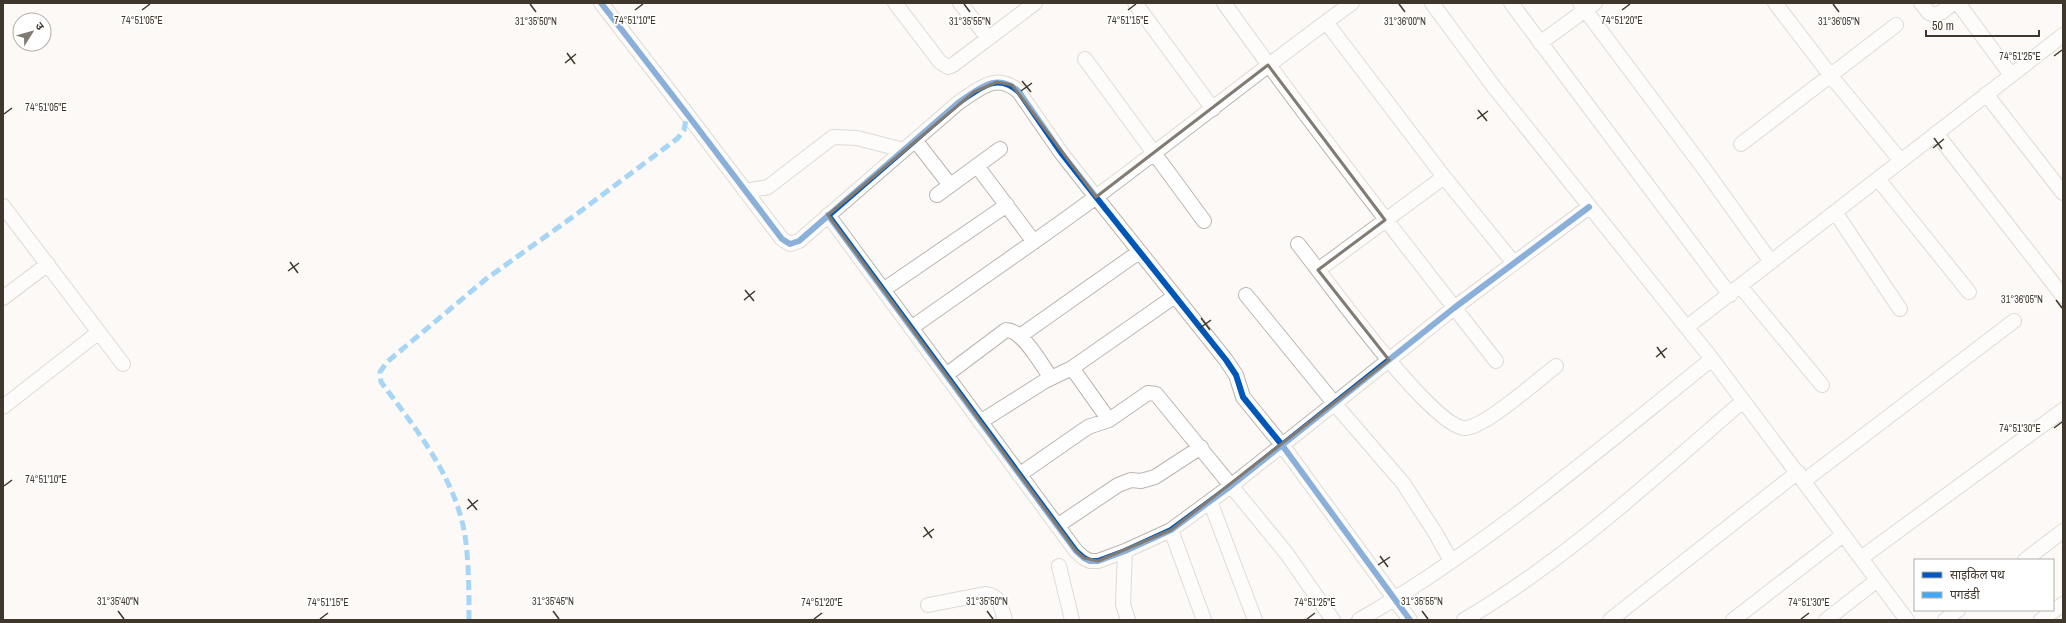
<svg xmlns="http://www.w3.org/2000/svg" width="2066" height="623" viewBox="0 0 2066 623" font-family="'Archivo Narrow','Noto Sans Devanagari',sans-serif">
<style>
.lines{fill:none;stroke-linecap:round;stroke-linejoin:round}
.minor-casing{stroke:#bbb6b0;stroke-width:16}
.minor{stroke:#fffefe;stroke-width:14}
.quiet{stroke:#3fa9f5;stroke-width:5;stroke-dasharray:10 5;stroke-linecap:butt}
.cycleway-casing{stroke:#fff;stroke-width:8}
.cycleway{stroke:#0057b8;stroke-width:6}
.marked{fill:none;stroke:#817b73;stroke-width:3;stroke-linejoin:round}
.ticks{fill:none;stroke:#3f372c;stroke-width:1.5}
.ticks-label{font-size:10px;text-anchor:middle;fill:#3f372c;stroke:#fff;stroke-width:3.5;stroke-linejoin:round;paint-order:stroke}
</style>
<rect width="100%" height="100%" fill="#fcf9f6"/>
<g class="lines">
<defs>
<path id="minor" d="M601 3 687 114 782 239 790 244 799 241 958 103C979 89 997 71 1019 92L1062 154 1096 197 1226 360 1236 375 1243 397 1282 445 1410 620
M895 3 940 62 948 67 953 65 1035 3
M960 3 988 38
M1135 3 1213 109
M1224 3C1311 125 1404 243 1496 361
M1432 3 1494 87 1712 359 1907 620
M1511 3 1730 295
M1580 3 1705 170 1771 262
M1775 3 1831 76 1901 161
M1921 3 1929 13 1934 15 1942 12 1953 3
M1958 3 2011 75
M1326 22 1444 177 1513 262
M1540 43 1595 3
M1085 59 1204 221
M1986 94 2063 193
M1936 133 2063 296
M915 140 950 185
M1741 144 1896 25
M977 166 1034 242
M1878 179 1969 292
M745 191 768 187 833 137 857 138 904 150
M937 195 1000 149
M3 206 123 364
M1835 212 1900 309
M828 215 1076 551 1084 558 1090 561H1098L1125 551 1171 530 1232 485 1454 308 1589 207
M1298 244C1323 275 1432 428 1465 428 1483 429 1539 379 1556 366
M1318 270 1444 177
M1740 286 1822 385
M883 290 1007 205
M1246 295 1334 403 1403 483 1436 534 1451 561
M3 298 48 264
M1687 327 2063 35
M911 328C973 284 1035 242 1096 197 1182 133 1265 66 1352 3
M1020 336 1139 252
M1072 368 1109 420
M946 375 1006 330C1023 330 1041 364 1051 378
M3 407 99 332
M980 422 1045 381 1072 368 1175 296
M1019 475 1088 427 1109 420 1148 393 1156 394 1287 554 1333 620
M1804 481 2014 321
M1210 501 1255 620
M1057 526 1118 485 1131 480 1141 481 1155 477 1201 447
M1171 530 1204 620
M1125 551 1123 604 1128 620
M1861 558 2063 410
M2025 560 2063 531
M1059 566 1072 620
M928 605 985 594C1000 595 1001 607 1005 620
M1359 620C1486 547 1598 450 1712 359
M1464 620C1566 560 1654 478 1743 401
M1610 620 1798 472
M1733 620 1843 535
M1826 620 1876 581
M1945 620 1958 610
M2041 620 2063 604"/>
</defs>
<use href="#minor" class="minor-casing"/>
<use href="#minor" class="minor"/>
<path class="quiet" d="M469 620C469 595 469 569 466 543 459 482 417 430 381 382L380 372 387 362 486 279 574 216 678 138 684 130 687 114"/>
<defs>
<path id="cycleway" d="M601 3 687 114 782 239 790 244 799 241 958 103C979 89 997 71 1019 92L1062 154 1096 197 1226 360 1236 375 1243 397 1282 445 1410 620
M828 215 1076 551 1084 558 1090 561H1098L1125 551 1171 530 1232 485 1454 308 1589 207"/>
</defs>
<use href="#cycleway" class="cycleway-casing"/>
<use href="#cycleway" class="cycleway"/>
</g>
<path d="M0 0H2066V623H0ZM1268 65 1385 220 1318 270 1389 360 1171 530 1098 561 1084 558 1076 551 828 215 974 92 997 82 1012 85 1096 197Z" fill="#fcf9f6" fill-opacity=".55" fill-rule="evenodd"/>
<path class="marked" d="M1268 65 1385 220 1318 270 1389 360 1171 530 1098 561 1084 558 1076 551 828 215 974 92 997 82 1012 85 1096 197Z"/>
<path class="ticks" d="M530 4 536 12M964 4 970 12M1399 4 1405 12M1833 4 1839 12M142 10 150 4M635 10 643 4M1128 10 1136 4M1622 10 1630 4M567 53 575 64M2054 56 2062 50M565 63 576 54M1022 81 1031 92M1021 91 1032 83M1478 110 1487 121M4 114 12 108M1477 119 1488 111M1934 138 1942 149M1933 148 1944 139M290 262 298 273M288 271 299 263M745 290 754 301M744 300 755 291M2056 300 2062 308M1201 318 1210 330M1200 328 1211 320M1657 347 1665 358M1656 357 1667 348M2054 428 2062 422M4 486 12 480M468 499 477 510M467 509 478 500M924 527 932 538M923 537 934 529M1380 556 1388 567M1378 565 1390 557M118 611 124 619M553 611 559 619M987 611 993 619M1422 611 1428 619M320 619 328 613M814 619 822 613M1307 619 1315 613M1801 619 1809 613"/>
<g class="ticks-label">
<text x="142" y="24">74°51'05"E</text>
<text x="635" y="24">74°51'10"E</text>
<text x="1128" y="24">74°51'15"E</text>
<text x="1622" y="24">74°51'20"E</text>
<text x="536" y="25">31°35'50"N</text>
<text x="970" y="25">31°35'55"N</text>
<text x="1405" y="25">31°36'00"N</text>
<text x="1839" y="25">31°36'05"N</text>
<text x="2020" y="60">74°51'25"E</text>
<text x="46" y="111">74°51'05"E</text>
<text x="2022" y="303">31°36'05"N</text>
<text x="2020" y="432">74°51'30"E</text>
<text x="46" y="483">74°51'10"E</text>
<text x="118" y="605">31°35'40"N</text>
<text x="553" y="605">31°35'45"N</text>
<text x="987" y="605">31°35'50"N</text>
<text x="1422" y="605">31°35'55"N</text>
<text x="328" y="606">74°51'15"E</text>
<text x="822" y="606">74°51'20"E</text>
<text x="1315" y="606">74°51'25"E</text>
<text x="1809" y="606">74°51'30"E</text>
</g>
<rect width="2066" height="623" fill="none" stroke="#3f372c" stroke-width="8"/>
<rect x="1914" y="559" width="140" height="52" fill="#ffffff" stroke="#b2afab"/>
<rect x="1922" y="572" width="20" height="6" fill="#0057b8" stroke="#b2afab"/>
<text x="1950" y="579" font-size="12" fill="#3f372c">साइकिल पथ</text>
<rect x="1922" y="592" width="20" height="6" fill="#3fa9f5" stroke="#b2afab"/>
<text x="1950" y="599" font-size="12" fill="#3f372c">पगडंडी</text>
<g transform="translate(32 32) rotate(53)"><circle r="19" fill="#ffffff" stroke="#b2afab"/>
<path d="M0-3L7 15L0 10L-7 15Z" fill="#817b73"/>
<text y="-6" font-size="11" font-weight="bold" text-anchor="middle" fill="#3f372c">उ</text>
</g>
<path d="M1926 30v6h113v-6" fill="none" stroke="#3f372c" stroke-width="2"/>
<text x="1932" y="30" font-size="12" fill="#3f372c" stroke="#ffffff" stroke-width="3" paint-order="stroke">50 m</text>
</svg>
